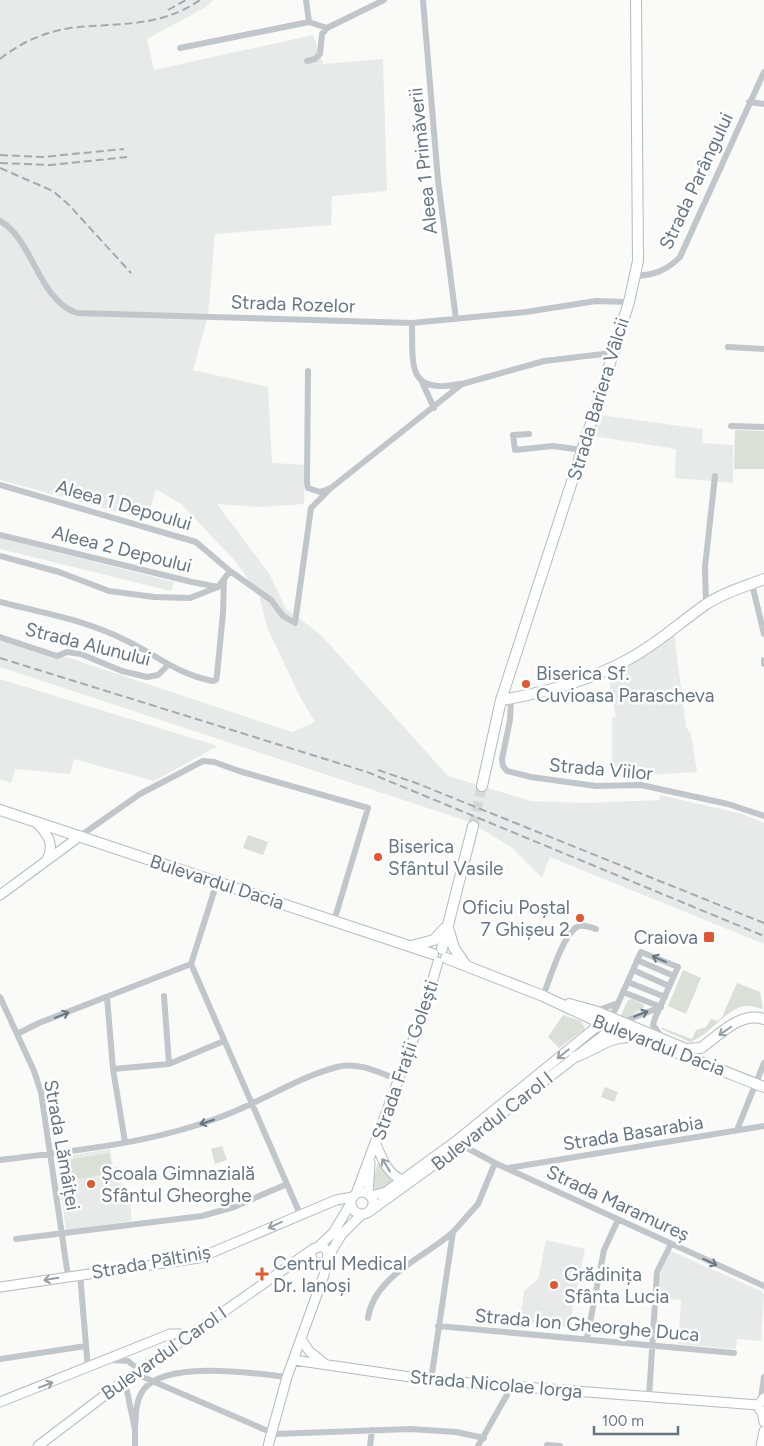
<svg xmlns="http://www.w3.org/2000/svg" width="764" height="1446" viewBox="0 0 764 1446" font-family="Figtree,sans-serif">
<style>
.built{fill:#e8e9e9}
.green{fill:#dadfd7}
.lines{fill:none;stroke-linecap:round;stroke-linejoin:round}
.primary-tunnel{stroke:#d5d9da;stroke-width:10;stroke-dasharray:10 5;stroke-linecap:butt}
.secondary-casing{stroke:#b4babe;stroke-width:11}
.primary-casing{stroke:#b5babe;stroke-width:12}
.street{stroke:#c1c6ca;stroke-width:6}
.secondary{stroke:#fff;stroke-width:9}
.primary{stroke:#fff;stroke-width:10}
.rail{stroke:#a3aaaf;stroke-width:2;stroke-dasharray:8 4;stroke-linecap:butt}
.oneway{stroke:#667682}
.oneway2{stroke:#949fa8}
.poi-dot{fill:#de5933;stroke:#fff;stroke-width:2}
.labels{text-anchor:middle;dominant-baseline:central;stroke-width:5;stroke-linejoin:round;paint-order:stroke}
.street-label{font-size:19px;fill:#667682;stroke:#fff}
.poi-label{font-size:19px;fill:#667682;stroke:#fff;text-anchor:start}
</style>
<rect width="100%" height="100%" fill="#fafaf8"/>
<path class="built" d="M0 0H213L206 7 147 39 154 70 313 35 323 64 383 59 387 191 332 196 331 225 215 234 208 316 193 370 268 387 272 463 305 465 304 504 259 507 217 504 270 575 286 609 320 634 448 776 531 801 585 803 660 800V795L742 814 764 823V944L550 857 542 878 511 847 470 822 0 667V635L292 732 315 722 300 697 267 627 259 594 235 561 181 504 156 489 147 520 0 480Z
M599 415 703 429 702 443 733 445V483L675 478 676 449 593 436Z
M0 538 174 582 171 591 0 549Z
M674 633 686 727 691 734 697 772 612 777V718L616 717 607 671Z
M0 679 218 746 154 781 74 759 70 774 15 769 11 783 0 779Z
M110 1149 113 1167H119L124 1202 130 1201 132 1221 66 1230 57 1163 61 1157Z
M546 1240 585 1249 569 1327 520 1322 524 1291 538 1279Z
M671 1251 761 1291 764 1295 761 1341 737 1339 736 1349 678 1344 681 1300 658 1298 661 1272Z"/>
<path class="green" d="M735 430 764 431V469H734Z
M248 835 268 842 263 855 243 848Z
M683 970 701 978 686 1014 668 1006Z
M737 983 760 992 763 1009C757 1008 750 1005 744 1006 725 1010 710 1035 690 1042L661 1029 663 1028 692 1039 696 1030 706 1027 711 1019 718 1021 722 1017Z
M628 1000 632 999 643 1004 644 1008 624 1018 620 1017Z
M563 1015 581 1021 585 1029 559 1048 548 1037Z
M605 1087 618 1092 614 1102 601 1097Z
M222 1146 227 1160 215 1164 211 1149Z
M109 1153 113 1173 66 1181 62 1161Z
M379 1159 394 1181 383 1190H376L372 1183Z"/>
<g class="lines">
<path class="primary-tunnel" d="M473 826 482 786"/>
<defs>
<path id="secondary" d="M36 822C48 835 55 843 47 860
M0 895 80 836
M376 1144C382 1159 387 1173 402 1180
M351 1203a11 11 0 1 1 22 0a11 11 0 1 1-22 0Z
M356 1194 422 1016 438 962
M368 1194 370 1163
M370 1196 386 1192 456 1141 605 1020
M370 1211 460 1146 617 1025
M319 1246 333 1233 351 1203
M328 1257 327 1250 321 1246 313 1249 310 1255 315 1264 325 1262 342 1234 362 1214
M0 1287 199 1258 336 1200 353 1197
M301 1339 309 1351 325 1364
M294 1360 431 1380 758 1405
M764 1398 758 1405 760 1410 764 1412
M0 1402 170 1334H180L186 1339
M762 1411 764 1422
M38 1446 113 1389 313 1249
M268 1446 287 1377 324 1275 327 1260
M761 1446 764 1431"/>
<path id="primary" d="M501 700C544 693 588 681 627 660 656 645 679 623 705 605 722 593 744 587 764 579
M482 786 501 700 600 395 629 302 638 261 636 0
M0 810 433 954
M448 928 454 948 465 964
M411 946 434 940 445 928
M442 949 473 826
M446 958 543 996 601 1023 764 1087
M569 1004 595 1011 686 1049 701 1048C719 1035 741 1011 764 1019
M574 1057C594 1051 609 1036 630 1037"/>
</defs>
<use href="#secondary" class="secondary-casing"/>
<use href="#primary" class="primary-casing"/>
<path class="street" d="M306 0 309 22 327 28 384 0
M423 0 438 180 456 319
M180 48 309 22
M307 61 315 59 320 54 322 34 327 28
M749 102 764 104
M0 221C33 239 38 300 77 313L412 323 526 312 596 301 629 302
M635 276C654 275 666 271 680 257L764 72
M412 323C413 364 406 395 460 384
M728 347 764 349
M308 371 307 482 308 488 320 492 331 488 462 384 544 361 612 353
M422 382 434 408
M731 426 764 427
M529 434 513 435 515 450 553 446 582 450
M0 485 196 542 230 571 271 600 283 616 295 623 311 508 331 488
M0 535 192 582 218 587 230 571
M0 556 59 572 109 591 154 597 190 598 218 587
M752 584 764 634
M0 602C43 613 87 620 127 641 156 655 179 675 213 681L216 680 217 675 223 613 224 579
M706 604 705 567 715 476
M0 637 57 656 67 652 81 654 122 671 147 677 158 675 167 666
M764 664V660
M511 699 510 720 502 759 503 766 507 771 531 777 596 786 641 785 728 804 764 816
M80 836 140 794 203 761 214 762 239 771 368 808 334 921
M217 882 191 964 300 1214
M637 960 674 976
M633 970 669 986
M628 982 665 997
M623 992 661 1007
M164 996 169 1064
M543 996C549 982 563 934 577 927 582 924 590 927 596 929
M0 997 34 1071 41 1092 68 1276
M107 997 113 1069 125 1142
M596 1011 618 1003
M609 1017 615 1010 641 952 678 967 655 1018 653 1025 661 1036
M622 1022 661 1007
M17 1034 39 1023 191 964
M113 1069 169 1064 224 1041
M737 1130 764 1063
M458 1143 495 1163 764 1286
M0 1160C72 1151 147 1144 215 1119 257 1105 295 1078 337 1067 358 1061 380 1073 399 1080
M508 1168 764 1126
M16 1239 202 1216 234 1207 287 1184
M80 1274 88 1369
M368 1318C374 1276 424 1258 453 1232
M438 1326 734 1353
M587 1338 604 1250 618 1220
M0 1359 86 1346
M111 1360 128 1361 133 1365
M143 1377 275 1434 410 1429 456 1432 484 1438
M431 1380 453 1232 478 1204 495 1163
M125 1381 135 1430V1446
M649 1397 657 1272 671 1244
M761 1399 764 1377
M135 1430C136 1416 135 1401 144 1389 167 1360 254 1373 287 1377
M547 1445 560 1446
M370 1446 372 1430
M478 1446 512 1386"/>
<use href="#secondary" class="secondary"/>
<use href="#primary" class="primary"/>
<path class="rail" d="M168 10 186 0
M0 59C20 43 44 32 70 28 117 22 158 29 200 0
M0 155 42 157 124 149
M0 163 50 165 127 157
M0 168 53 191 69 205 131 273
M0 658 367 772 764 936
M378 770 416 783 764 923"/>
</g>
<defs><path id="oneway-shaft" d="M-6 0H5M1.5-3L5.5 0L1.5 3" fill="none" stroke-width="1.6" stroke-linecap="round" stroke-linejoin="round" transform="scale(1.25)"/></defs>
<g class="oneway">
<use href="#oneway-shaft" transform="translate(659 959) rotate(-157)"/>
<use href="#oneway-shaft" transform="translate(641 1014) rotate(-21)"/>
<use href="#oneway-shaft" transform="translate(62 1015) rotate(-22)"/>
<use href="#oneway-shaft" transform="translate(207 1122) rotate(162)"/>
<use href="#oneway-shaft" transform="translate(710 1262) rotate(25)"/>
</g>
<g class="oneway2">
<use href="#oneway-shaft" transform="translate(725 1031) rotate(145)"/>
<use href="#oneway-shaft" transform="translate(563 1054) rotate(141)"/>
<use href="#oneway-shaft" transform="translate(386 1165) rotate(-122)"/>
<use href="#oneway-shaft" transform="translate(275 1225) rotate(155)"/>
<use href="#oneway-shaft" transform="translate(51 1279) rotate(171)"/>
<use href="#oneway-shaft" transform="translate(46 1385) rotate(-21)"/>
</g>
<g class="poi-dot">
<circle cx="526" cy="684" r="5"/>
<circle cx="378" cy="857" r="5"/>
<circle cx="580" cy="918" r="5"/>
<rect x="703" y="931" width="12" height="12" rx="2.5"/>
<circle cx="91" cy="1184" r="5"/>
<path d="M259.5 1266.5h5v5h5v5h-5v5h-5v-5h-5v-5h5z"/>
<circle cx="554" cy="1285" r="5"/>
</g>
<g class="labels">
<g class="street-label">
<text transform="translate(423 161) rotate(-96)">Aleea 1 Primăverii</text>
<text transform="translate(696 181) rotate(-65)">Strada Parângului</text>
<text transform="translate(293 304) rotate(2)">Strada Rozelor</text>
<text transform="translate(598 399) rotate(-73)">Strada Bariera Vâlcii</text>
<text transform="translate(124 505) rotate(16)">Aleea 1 Depoului</text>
<text transform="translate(122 549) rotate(14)">Aleea 2 Depoului</text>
<text transform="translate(88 644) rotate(14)">Strada Alunului</text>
<text transform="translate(601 769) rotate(5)">Strada Viilor</text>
<text transform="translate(217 882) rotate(18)">Bulevardul Dacia</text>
<text transform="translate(659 1045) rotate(21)">Bulevardul Dacia</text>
<text transform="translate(405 1060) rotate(-71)">Strada Frații Golești</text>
<text transform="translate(492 1121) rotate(-38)">Bulevardul Carol I</text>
<text transform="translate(633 1133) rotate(-9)">Strada Basarabia</text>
<text transform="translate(62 1145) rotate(80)">Strada Lămâiței</text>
<text transform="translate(618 1203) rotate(25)">Strada Maramureș</text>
<text transform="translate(151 1262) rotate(-10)">Strada Păltiniș</text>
<text transform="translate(587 1325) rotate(5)">Strada Ion Gheorghe Duca</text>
<text transform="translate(164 1353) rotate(-35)">Bulevardul Carol I</text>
<text transform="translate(496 1384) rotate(5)">Strada Nicolae Iorga</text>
</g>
<g class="poi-label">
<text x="536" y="673">Biserica Sf.<tspan x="536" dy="22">Cuvioasa Parascheva</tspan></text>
<text x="388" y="846">Biserica<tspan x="388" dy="22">Sfântul Vasile</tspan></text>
<text x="570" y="907" text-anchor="end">Oficiu Poștal<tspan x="570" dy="22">7 Ghișeu 2</tspan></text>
<text x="698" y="937" text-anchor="end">Craiova</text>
<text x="101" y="1173">Școala Gimnazială<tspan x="101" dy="22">Sfântul Gheorghe</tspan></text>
<text x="273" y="1263">Centrul Medical<tspan x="273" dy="22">Dr. Ianoși</tspan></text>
<text x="564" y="1274">Grădinița<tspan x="564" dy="22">Sfânta Lucia</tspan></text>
</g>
</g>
<path d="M594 1426v8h84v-8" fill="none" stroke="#667682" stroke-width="2.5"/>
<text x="602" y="1426" font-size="15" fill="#667682" stroke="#ffffff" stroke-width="4" paint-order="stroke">100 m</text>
</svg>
